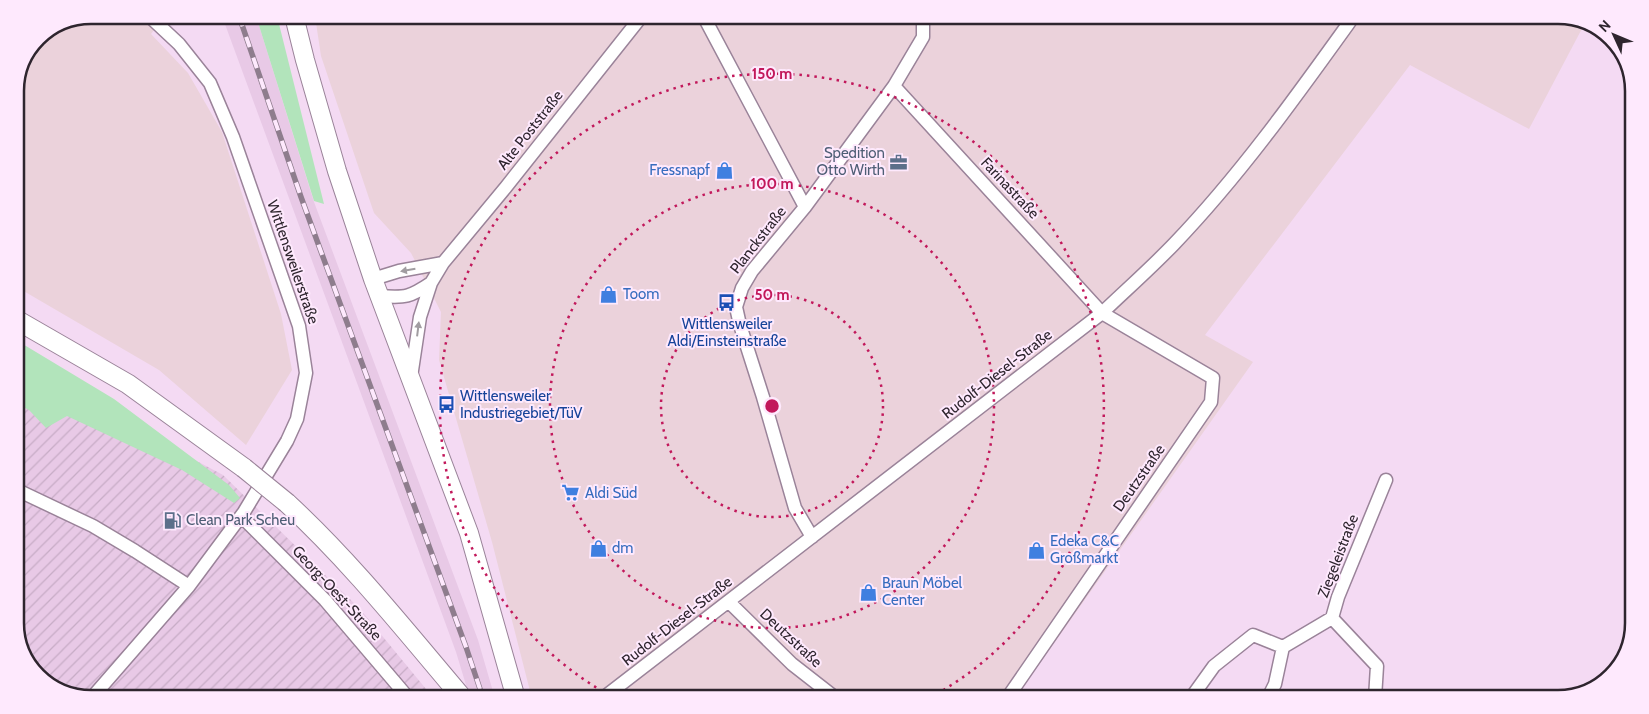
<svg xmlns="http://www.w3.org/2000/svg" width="1649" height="714" viewBox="0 0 1649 714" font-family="Cabin,sans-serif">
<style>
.commercial{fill:#ebd2db}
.industrial{fill:url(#industrial-furrows)}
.built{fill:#e8c9e6}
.green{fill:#b2e4bb}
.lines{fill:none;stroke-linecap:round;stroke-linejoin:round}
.street-casing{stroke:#9a8399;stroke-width:15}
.secondary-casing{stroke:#9a8399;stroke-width:20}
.primary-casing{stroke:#9a8399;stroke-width:21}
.street{stroke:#fff;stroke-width:12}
.secondary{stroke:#fff;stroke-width:18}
.primary{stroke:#fff;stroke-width:19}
.rail-casing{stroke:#8e7d8d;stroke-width:5.5}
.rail{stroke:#fee9fd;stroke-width:4;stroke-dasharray:11;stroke-linecap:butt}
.primary-bridge-casing{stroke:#9a8399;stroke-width:21;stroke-linecap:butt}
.primary-bridge{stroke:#fff;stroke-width:19}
.oneway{fill:#a19da1}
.ring{fill:none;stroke:#c2185b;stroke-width:2.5;stroke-dasharray:2.5 5}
.labels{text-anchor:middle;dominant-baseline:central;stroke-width:4;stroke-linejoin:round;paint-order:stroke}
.street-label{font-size:15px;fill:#2e252e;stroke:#fee9fd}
.service-label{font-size:15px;fill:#4e5e75;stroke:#fee9fd;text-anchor:end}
.shop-label{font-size:15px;fill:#366cbe;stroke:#fee9fd;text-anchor:start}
.transit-label{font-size:15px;fill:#164399;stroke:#fee9fd}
.rim{fill:none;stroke:#2e252e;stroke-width:2.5}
.centre{fill:#c2185b;stroke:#fee9fd;stroke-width:2.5}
.ring-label{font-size:15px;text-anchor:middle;font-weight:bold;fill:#c2185b;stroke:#fee9fd;stroke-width:4;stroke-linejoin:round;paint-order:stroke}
</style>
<defs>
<pattern id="industrial-furrows" width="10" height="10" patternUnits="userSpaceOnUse" patternTransform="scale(1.25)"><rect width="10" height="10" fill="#e8c9e6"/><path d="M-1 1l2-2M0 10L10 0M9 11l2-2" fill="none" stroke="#c7acc6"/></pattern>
</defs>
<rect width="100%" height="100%" fill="#f4daf3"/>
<path class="commercial" d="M90 15H165L151 34 188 73 222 132 281 314 292 370 246 445 159 370 15 286V86L37 37Z
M315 16 1586 21 1529 129 1410 65 1205 335 1253 362 1016 697 531 695 492 542 439 360 441 312 411 253 374 213 321 56Z"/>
<path class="industrial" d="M15 364 223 475 360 609 431 695 61 693 28 666 15 629Z"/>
<path class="built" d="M222 16H256L314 202 478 640 494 695H469L456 652Z"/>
<path class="green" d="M256 16H277L324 204 314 201Z
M15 341 26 346 114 399 229 485 240 498 234 503 182 470 67 416 46 428 29 410 15 403Z"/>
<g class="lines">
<defs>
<path id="street" d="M704 17 805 207
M894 86 1102 313 1213 378 1211 402 1008 697
M373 279 399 271 443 263
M380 296C406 298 410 297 431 283
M411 377 420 317 431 283 443 263 506 187 641 17
M15 489 93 526 135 551 189 586
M241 516 325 600 405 694
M812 537 795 508 763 397 740 325 736 307 742 288 752 271 805 207 894 86 923 37V18
M729 602 792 664 833 696
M1332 618 1377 666 1375 698
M1283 647 1332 618 1338 597 1386 480
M96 693 189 586 244 512 287 441 297 419 306 373 299 326 233 137 210 83 179 44 148 15
M607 695 1102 313C1126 290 1151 268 1174 244 1240 175 1295 98 1351 20
M1191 698 1214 666 1253 635 1283 647
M1268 698 1275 684 1283 647"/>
<path id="secondary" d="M294 16 305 60 337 171 373 279 469 533 515 695"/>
<path id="primary" d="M15 319 128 384 244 468
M287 503C350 561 404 629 460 695"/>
</defs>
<use href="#street" class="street-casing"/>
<use href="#secondary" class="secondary-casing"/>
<use href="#primary" class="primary-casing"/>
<use href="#street" class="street"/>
<use href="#secondary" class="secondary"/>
<use href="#primary" class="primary"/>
<defs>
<path id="rail" d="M239 16 301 197 466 647 482 695"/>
</defs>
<use href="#rail" class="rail-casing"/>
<use href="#rail" class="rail"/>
<defs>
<path id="primary-bridge" d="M244 468 287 503"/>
</defs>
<use href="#primary-bridge" class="primary-bridge-casing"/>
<use href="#primary-bridge" class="primary-bridge"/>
</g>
<defs><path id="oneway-solid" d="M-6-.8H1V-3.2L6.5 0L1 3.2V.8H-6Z" transform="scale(1.25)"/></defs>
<g class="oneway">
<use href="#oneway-solid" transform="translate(408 270) rotate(170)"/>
<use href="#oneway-solid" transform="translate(418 329) rotate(-83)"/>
</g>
<g class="ring">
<circle cx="772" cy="406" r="111"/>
<circle cx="772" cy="406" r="222"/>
<path d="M609 695A332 332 0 1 1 933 696"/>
</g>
<defs>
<symbol id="office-bare" viewBox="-9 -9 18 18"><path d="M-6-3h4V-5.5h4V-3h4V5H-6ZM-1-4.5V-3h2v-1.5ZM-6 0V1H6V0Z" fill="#5c6f8a" stroke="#fee9fd" stroke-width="2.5" paint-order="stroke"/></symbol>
<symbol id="shop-bare" viewBox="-9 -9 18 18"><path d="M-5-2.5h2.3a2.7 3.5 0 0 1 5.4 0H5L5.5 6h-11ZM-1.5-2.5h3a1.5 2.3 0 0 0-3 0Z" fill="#3f7fe0" stroke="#fee9fd" stroke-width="2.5" paint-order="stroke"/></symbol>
<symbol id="bus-bare" viewBox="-9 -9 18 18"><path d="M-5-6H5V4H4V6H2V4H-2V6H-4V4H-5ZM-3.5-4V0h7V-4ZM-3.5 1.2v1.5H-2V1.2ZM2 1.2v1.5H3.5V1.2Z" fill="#1a4fb4" stroke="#fee9fd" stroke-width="2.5" paint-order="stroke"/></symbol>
<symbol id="supermarket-bare" viewBox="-9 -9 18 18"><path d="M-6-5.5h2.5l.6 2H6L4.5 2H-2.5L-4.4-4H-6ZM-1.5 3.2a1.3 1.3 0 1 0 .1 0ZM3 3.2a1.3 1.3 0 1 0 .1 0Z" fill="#3f7fe0" stroke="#fee9fd" stroke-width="2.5" paint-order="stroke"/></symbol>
<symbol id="fuel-bare" viewBox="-9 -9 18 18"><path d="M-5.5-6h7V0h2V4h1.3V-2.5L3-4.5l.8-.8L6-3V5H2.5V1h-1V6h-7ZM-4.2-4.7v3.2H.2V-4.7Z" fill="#5c6f8a" stroke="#fee9fd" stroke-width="2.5" paint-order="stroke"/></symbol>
</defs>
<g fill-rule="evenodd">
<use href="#office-bare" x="886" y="150" width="25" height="25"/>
<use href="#shop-bare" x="712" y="158" width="25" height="25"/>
<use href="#shop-bare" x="596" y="282" width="25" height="25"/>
<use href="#bus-bare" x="714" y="290" width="25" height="25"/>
<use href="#bus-bare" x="434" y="392" width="25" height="25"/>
<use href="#supermarket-bare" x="558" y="480" width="25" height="25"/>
<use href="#fuel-bare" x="160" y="508" width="25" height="25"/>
<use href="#shop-bare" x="586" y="536" width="25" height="25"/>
<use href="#shop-bare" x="1024" y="538" width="25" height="25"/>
<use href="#shop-bare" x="856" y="580" width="25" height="25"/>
</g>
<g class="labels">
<g class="street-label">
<text transform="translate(530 130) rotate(-52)">Alte Poststraße</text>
<text transform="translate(1010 188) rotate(47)">Farinastraße</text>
<text transform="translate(758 240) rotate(-52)">Planckstraße</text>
<text transform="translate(293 262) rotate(71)">Wittlensweilerstraße</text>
<text transform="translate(997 374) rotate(-38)">Rudolf-Diesel-Straße</text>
<text transform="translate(1139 478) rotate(-55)">Deutzstraße</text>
<text transform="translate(1338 556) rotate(-69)">Ziegeleistraße</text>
<text transform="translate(337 593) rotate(47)">Georg-Oest-Straße</text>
<text transform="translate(677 621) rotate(-38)">Rudolf-Diesel-Straße</text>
<text transform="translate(791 638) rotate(43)">Deutzstraße</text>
</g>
<g class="service-label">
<text x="885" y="153">Spedition<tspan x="885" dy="17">Otto Wirth</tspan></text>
<text x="186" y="520" text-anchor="start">Clean Park Scheu</text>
</g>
<g class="shop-label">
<text x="710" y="170" text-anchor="end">Fressnapf</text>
<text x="623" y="294">Toom</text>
<text x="585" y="493">Aldi Süd</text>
<text x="1050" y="541">Edeka C&amp;C<tspan x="1050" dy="17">Großmarkt</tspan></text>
<text x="612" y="548">dm</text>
<text x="882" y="583">Braun Möbel<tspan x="882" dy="17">Center</tspan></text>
</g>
<g class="transit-label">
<text x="727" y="324">Wittlensweiler<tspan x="727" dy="17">Aldi/Einsteinstraße</tspan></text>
<text x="460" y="396" text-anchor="start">Wittlensweiler<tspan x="460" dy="17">Industriegebiet/TüV</tspan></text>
</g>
</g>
<path d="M0 0H1649V714H0ZM91 24H1558A67 67 0 0 1 1625 91V623A67 67 0 0 1 1558 690H91A67 67 0 0 1 24 623V91A67 67 0 0 1 91 24Z" fill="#fee9fd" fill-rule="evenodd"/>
<path class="rim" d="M91 24H1558A67 67 0 0 1 1625 91V623A67 67 0 0 1 1558 690H91A67 67 0 0 1 24 623V91A67 67 0 0 1 91 24Z"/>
<circle cx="772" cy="406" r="8" class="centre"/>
<g class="ring-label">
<text x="772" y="79">150 m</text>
<text x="772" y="189">100 m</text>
<text x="772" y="300">50 m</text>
</g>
<g transform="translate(1614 35) rotate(314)" stroke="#fee9fd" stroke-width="4" paint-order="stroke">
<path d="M0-4L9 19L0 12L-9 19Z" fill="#2e252e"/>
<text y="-8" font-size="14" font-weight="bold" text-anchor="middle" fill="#2e252e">N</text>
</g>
</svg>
